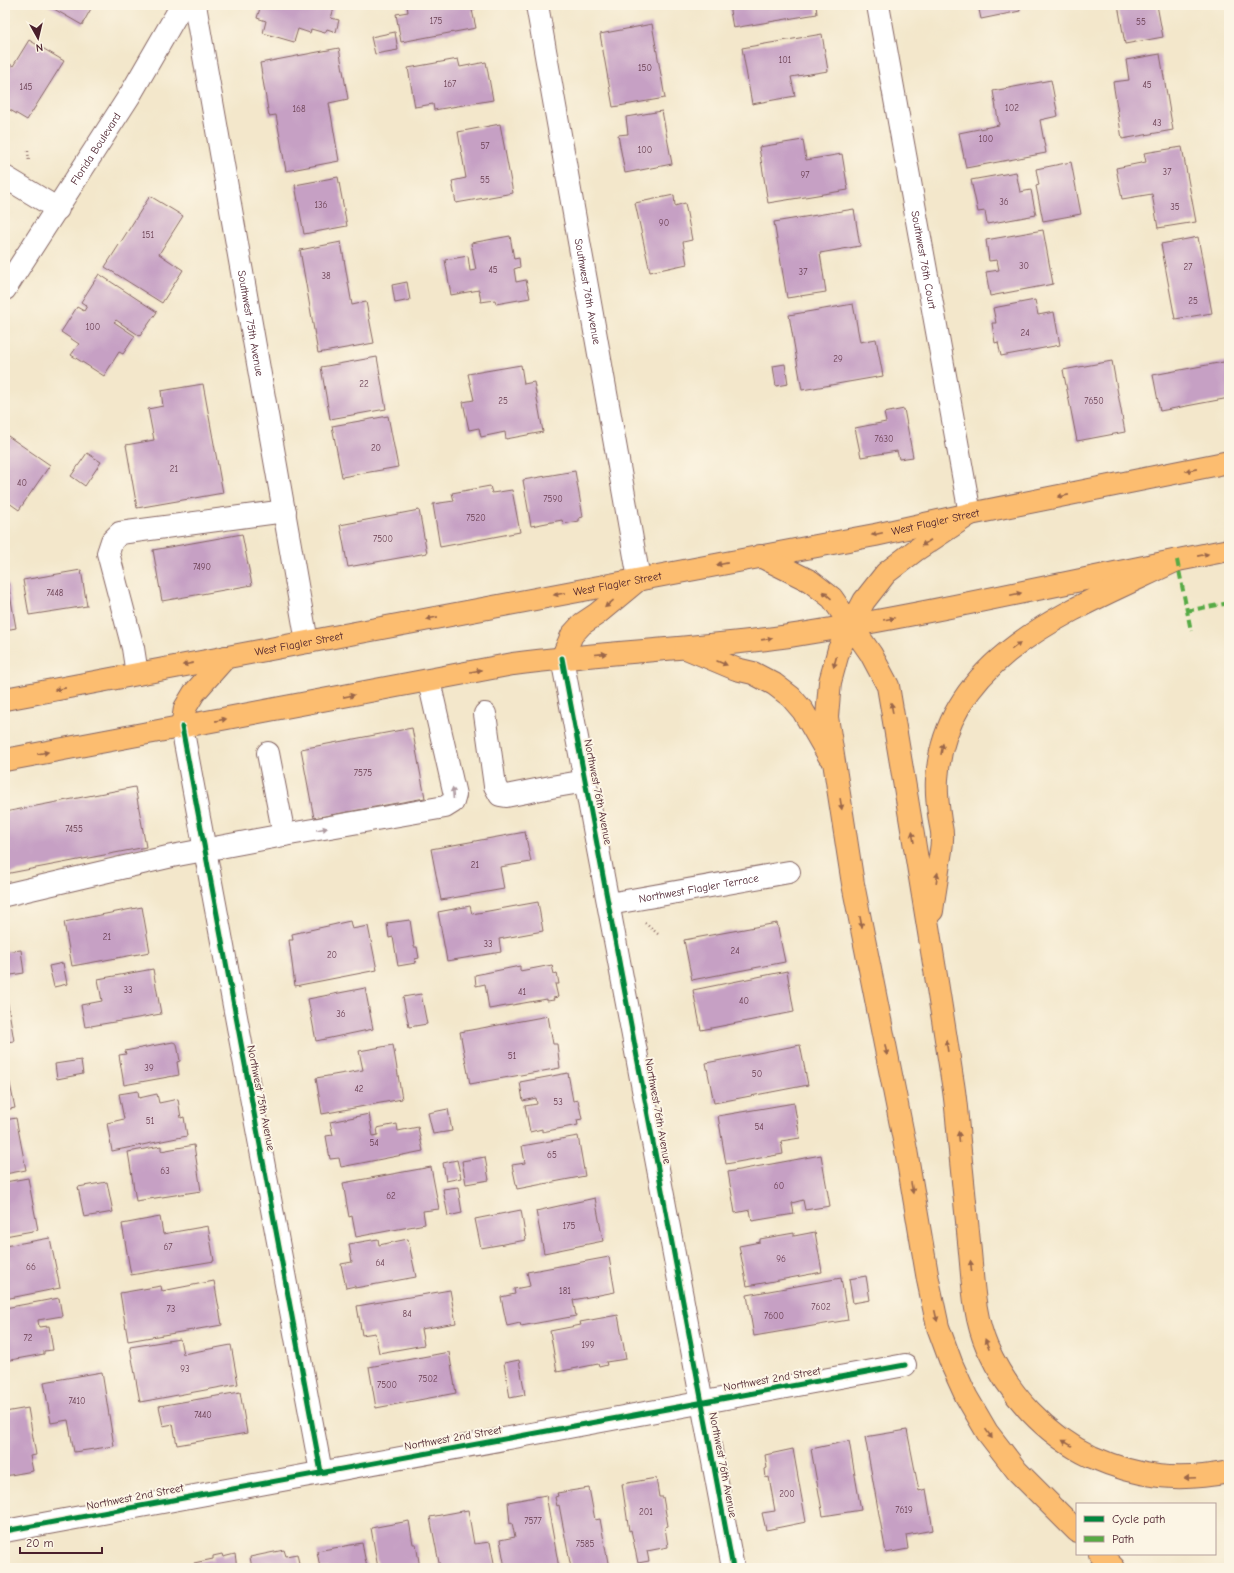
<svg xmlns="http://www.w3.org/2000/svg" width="1234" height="1573" viewBox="0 0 1234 1573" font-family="'Comic Neue',sans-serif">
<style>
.building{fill:#c6a0c4}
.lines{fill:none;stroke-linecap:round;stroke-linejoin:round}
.minor-casing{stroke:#856563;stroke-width:24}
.major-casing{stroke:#856563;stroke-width:24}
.highway-casing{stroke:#856563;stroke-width:24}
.path{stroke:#856563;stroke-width:2.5;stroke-dasharray:1 3;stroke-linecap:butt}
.minor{stroke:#fff;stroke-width:22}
.major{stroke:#fcbd6f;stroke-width:22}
.highway{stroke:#fcbd6f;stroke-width:22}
.quiet{stroke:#57aa44;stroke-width:4;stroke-dasharray:8 4;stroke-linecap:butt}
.cycleway-casing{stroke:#fcf5e5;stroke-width:8}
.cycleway{stroke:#00873e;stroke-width:5}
.oneway{fill:#9a664a}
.oneway2{fill:#ae9aa0}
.labels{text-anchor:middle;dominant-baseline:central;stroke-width:4;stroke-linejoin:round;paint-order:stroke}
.number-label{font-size:9px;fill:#693f51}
.street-label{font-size:11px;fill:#4a1f2b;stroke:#fcf5e5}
</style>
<rect width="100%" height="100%" fill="#fcf5e5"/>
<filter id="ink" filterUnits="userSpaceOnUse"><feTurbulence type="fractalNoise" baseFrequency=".025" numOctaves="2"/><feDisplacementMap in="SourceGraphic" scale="8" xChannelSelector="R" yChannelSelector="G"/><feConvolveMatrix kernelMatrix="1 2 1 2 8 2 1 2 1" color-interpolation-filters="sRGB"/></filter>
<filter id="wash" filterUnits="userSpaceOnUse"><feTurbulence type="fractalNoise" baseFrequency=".012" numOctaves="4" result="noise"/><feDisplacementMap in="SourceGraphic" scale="16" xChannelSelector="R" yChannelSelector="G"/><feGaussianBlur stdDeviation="0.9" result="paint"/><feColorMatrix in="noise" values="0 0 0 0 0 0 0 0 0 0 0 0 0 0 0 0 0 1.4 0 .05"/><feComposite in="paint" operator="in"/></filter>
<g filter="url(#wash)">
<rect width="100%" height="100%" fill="#f3e7cb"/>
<g id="blocks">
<path class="building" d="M47 5H93L82 25Z
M261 5H335L331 18 339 20 336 32 327 29 325 33 311 29 310 33 298 29 294 42 263 33 266 21 257 18Z
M407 5H474L475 9 472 10 476 28 401 42 396 14 408 12Z
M729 5H816L817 14 733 28Z
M978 5H1019L1020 11 981 19Z
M1118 5H1157L1163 37 1125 44Z
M652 24 665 98 613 107 600 34Z
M395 32 398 50 375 54 371 37Z
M822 34 828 71 791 77 795 96 752 104 742 48Z
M29 40 64 61 27 120 5 107V61L13 66Z
M339 48 348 99 329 103 339 161 286 171 276 115 269 116 260 63Z
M1160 54 1173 130 1122 139 1113 82 1129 80 1126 60Z
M458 59 460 67 486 62 493 100 434 110 433 104 415 107 408 68Z
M1051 80 1058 116 1040 120 1046 153 966 168 959 133 999 125 993 91Z
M662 111 672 164 625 173 618 135 628 134 626 117Z
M500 124 513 193 456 203 452 181 466 178 458 132Z
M803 140 806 160 842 154 848 190 768 203 759 147Z
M1182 147 1196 222 1158 228 1152 194 1122 199 1116 168 1146 162 1144 153Z
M1071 162 1081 214 1043 221 1036 186 1039 185 1036 169Z
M1016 172 1020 192 1031 190 1036 215 987 224 985 211 978 212 971 180Z
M338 177 347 226 304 234 295 185Z
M674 195 675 206 685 203 692 240 683 242 687 264 650 272 635 203Z
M150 196 183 216 159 254 183 270 162 303 105 267Z
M854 209 860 246 820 253 826 292 787 298 774 222Z
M1043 230 1053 284 990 296 986 272 999 270 997 260 989 261 986 240Z
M510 236 514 259 519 258 520 267 514 269 516 282 526 280 530 298 496 304 495 300 481 302 479 290 451 295 445 260 468 256 470 271 476 270 471 243Z
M1198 237 1212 313 1175 319 1161 244Z
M341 242 352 305 366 302 374 343 318 353 300 250Z
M99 274 157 312 140 336 116 320 114 322 135 336 123 354 119 352 104 376 71 355 79 344 61 332 77 307 84 311 87 306 81 302Z
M407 282 410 300 395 303 392 285Z
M1035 300 1038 315 1054 312 1060 345 1001 356 998 342 995 343 992 323H996L993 308Z
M853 304 860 342 876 339 883 376 802 390 789 315Z
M377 357 386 409 330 419 321 367Z
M1112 361 1125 432 1077 441 1063 370Z
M1229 361V398L1160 411 1153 375Z
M785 364 788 384 776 386 773 366Z
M521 365 524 384 534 382 543 432 506 439 505 432 481 437 479 428 469 430 463 402 474 400 468 374Z
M203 384 223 493 137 508 126 445 154 440 148 409 163 406 161 391Z
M904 409 913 457 899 459 897 451 861 457 855 428 886 422 884 413Z
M388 416 398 467 342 477 332 426Z
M5 434 50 465 19 510 5 500Z
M87 453 101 462 85 486 71 476Z
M575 471 583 517 579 518V521L563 524 562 520 531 526 523 480Z
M490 486 492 493 512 490 520 532 440 547 433 504 454 501 452 493Z
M419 510 427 553 348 567 340 525Z
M242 534 252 585 162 601 153 550Z
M81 570 87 606 29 615 23 580Z
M5 583H8L16 628 5 630Z
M412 728 425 798 314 818 301 749Z
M135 787 146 847 5 874V812Z
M525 832 531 862 500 867 504 889 441 900 431 849Z
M538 902 543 931 499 939 501 952 447 961 438 912 470 906 472 914Z
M142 907 150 952 72 966 64 922Z
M410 920 414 947H417L419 958 415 959 416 963 398 966 393 937 389 938 387 923Z
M350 921 352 929 368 926 377 970 295 986 289 940H293L292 934Z
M777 923 785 962 692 980 684 940Z
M21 950 24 973 5 976V952Z
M63 963 67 984 54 987 49 966Z
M552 965 554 974 557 973 559 984H555L558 997 553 998 554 1000 547 1001V999L489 1009 485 984 476 986 475 975 520 966V971Z
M153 969 161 1014 85 1027 81 1005 102 1001 98 979Z
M787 971 794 1012 701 1030 693 990Z
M365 988 373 1029 316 1041 308 999Z
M421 994 427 1024 409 1027 403 997Z
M5 999H7L14 1041 5 1042Z
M548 1016 553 1044H557L560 1068 470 1084 460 1032Z
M173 1042 177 1044 180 1061 177 1062 179 1075 124 1085 119 1055 126 1054 125 1051Z
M393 1045 402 1099 322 1114 316 1078 363 1070 359 1051Z
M800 1045 808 1085 714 1103 706 1063Z
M5 1060 15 1108 5 1110Z
M81 1060 83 1074 57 1079 55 1064Z
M568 1073 573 1101 578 1100 582 1119 577 1120 578 1125 542 1132V1129L530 1132 525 1106 537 1104 536 1098 523 1101 520 1082Z
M138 1091 139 1098 157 1094 159 1103 178 1099 181 1118 184 1117 187 1136 112 1151 107 1123 124 1119 119 1094Z
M794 1103 800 1138 781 1141 783 1154 726 1164 718 1116Z
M448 1109 452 1131 433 1134 428 1113Z
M369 1114 373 1136 378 1135 377 1128 397 1124 398 1131 418 1127 423 1151 341 1167 339 1158 330 1159 326 1136 333 1135 330 1122Z
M16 1118 26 1170 5 1174V1120Z
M578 1136 585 1176 517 1189 512 1165 525 1163 522 1146Z
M194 1145 201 1191 136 1201 128 1152 161 1146V1151Z
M821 1155 830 1206 805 1210 803 1200 792 1203 794 1214 752 1221 750 1210 735 1213 728 1172Z
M485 1157 489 1180 466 1184 462 1161Z
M457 1160 461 1178 446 1181 443 1163Z
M431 1167 439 1209 423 1211 425 1224 356 1237 352 1216 349 1217 343 1183Z
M28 1178 38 1230 5 1236V1182Z
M107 1182 113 1212 84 1217 78 1187Z
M458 1187 462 1213 448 1216 443 1189Z
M595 1198 603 1241 544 1253 536 1211Z
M521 1210 526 1240 481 1248 475 1219Z
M160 1217 163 1234 208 1226 214 1261 131 1275 122 1224Z
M815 1232 822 1272 747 1286 739 1246 760 1242V1239L794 1233V1236Z
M50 1238 60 1288 5 1299V1246Z
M378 1239 379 1245 408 1239 416 1277 355 1288V1286L346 1288 341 1264 352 1262 349 1244Z
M609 1257 615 1292 573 1300 576 1316 521 1326 520 1323 507 1326 501 1297 515 1294 514 1289 530 1286 527 1272Z
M866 1276 870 1300 853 1303 849 1279Z
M841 1278 848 1320 754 1336 747 1295Z
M214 1281 222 1325 128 1341 120 1293 161 1286 162 1291Z
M450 1290 456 1323 421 1329 424 1345 379 1353 375 1333 362 1335 357 1306Z
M59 1298 62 1316 38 1320 39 1327 49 1326 53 1350 44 1351V1354L5 1361V1308Z
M618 1315 626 1359 606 1362 607 1365 599 1367 598 1364 557 1372 550 1331 581 1325 580 1322Z
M180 1339 183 1354 231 1345 238 1384 140 1402 130 1347Z
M449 1352 456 1393 376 1408 369 1367Z
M519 1360 525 1395 510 1398 504 1363Z
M102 1372 114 1446 74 1452 68 1420 51 1423 44 1382Z
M240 1392 247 1433 177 1445 173 1424 163 1426 159 1406Z
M28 1408 36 1455 30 1456 33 1471 5 1476V1412Z
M907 1430 919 1491 926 1489 933 1530 906 1535 908 1549 886 1553 865 1437Z
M849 1441 861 1510 823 1516 811 1449Z
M793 1449 806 1522 766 1530 762 1513 775 1511 769 1477 766 1478 765 1469 767 1468 765 1455Z
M656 1478 659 1497H663L668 1526 665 1527 668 1547 647 1551 649 1561 638 1563 631 1530 629 1531 622 1484Z
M589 1488 595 1520 600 1519 609 1568H571L559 1505 557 1506 555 1497 558 1496 557 1493Z
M546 1495 559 1568H505L500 1540 515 1537 512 1523 510 1524 508 1502Z
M468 1510 474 1544 490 1542 495 1568H440L430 1517Z
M409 1521 413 1544H416L420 1568H378L371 1528Z
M362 1543 367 1568H320L317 1551Z
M284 1550 286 1556 297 1554 300 1568H252L250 1557Z
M222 1554 223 1557 235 1554 237 1568H195L194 1563 213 1559V1556Z
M176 1564 177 1568H157V1567Z"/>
</g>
</g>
<g filter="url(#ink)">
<use href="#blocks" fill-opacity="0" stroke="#856563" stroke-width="1"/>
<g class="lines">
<defs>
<g id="minor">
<path id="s1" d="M195 5 307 642"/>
<path id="s2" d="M537 5 639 579"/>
<path id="s3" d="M878 5 970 514"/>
<path d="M5 177 58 209"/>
<path id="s4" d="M5 289 130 95 182 5"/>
<path d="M562 658 733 1568"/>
<path d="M137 674 133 648 108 553 112 541 120 533 285 511"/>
<path d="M485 714 495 786 500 795 506 796 551 787 586 781"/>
<path d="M182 727 321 1472"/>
<path d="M284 835 445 807 453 802 455 795 429 681"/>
<path d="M5 895 172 856 284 835 268 753"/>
<path id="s5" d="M609 904 789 872"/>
<path d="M5 1531 905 1365"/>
</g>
<g id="major">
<path d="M562 658 572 635 582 624 597 614 638 580"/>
<path id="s6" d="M5 699 875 535 970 514 1229 462"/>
<path d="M182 727 185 708 194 693 226 657"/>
<path d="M5 760 513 664C605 652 697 649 789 636 937 613 1082 578 1229 550"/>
</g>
<path id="highway" d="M970 514 916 550 886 573 864 601 839 649 830 682 827 717 853 884 906 1150 928 1280 938 1327 952 1365 966 1396 987 1432 1017 1471 1077 1531
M760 556 810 581 832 598 871 654 888 686C910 816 932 947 952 1078 956 1099 957 1120 959 1141 963 1178 966 1215 970 1252 973 1284 974 1317 987 1347 1008 1394 1046 1435 1092 1457 1140 1478 1178 1482 1229 1472
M686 648 736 669 753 673 774 684 791 697 803 711 829 756
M932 911C934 895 937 879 939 863 940 856 942 847 942 839 943 833 941 827 940 821 938 808 936 793 937 779 945 653 1080 607 1177 560
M1100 1554 1114 1568"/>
</defs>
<use href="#minor" class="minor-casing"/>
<use href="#major" class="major-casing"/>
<use href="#highway" class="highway-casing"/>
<path class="path" d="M28 151 29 162
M645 923 658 934"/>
<use href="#minor" class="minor"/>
<use href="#major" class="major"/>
<use href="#highway" class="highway"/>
<path class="quiet" d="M1177 560 1191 631
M1186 611 1229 603"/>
<defs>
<path id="cycleway" d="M562 658 733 1568
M182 727 321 1472
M5 1531 905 1365"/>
</defs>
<use href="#cycleway" class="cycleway-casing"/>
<use href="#cycleway" class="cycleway"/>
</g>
<defs><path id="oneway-solid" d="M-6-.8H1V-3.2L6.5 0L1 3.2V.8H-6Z"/></defs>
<g class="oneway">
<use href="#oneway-solid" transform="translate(1191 470) rotate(169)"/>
<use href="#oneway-solid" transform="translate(1063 496) rotate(169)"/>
<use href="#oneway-solid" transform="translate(877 534) rotate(168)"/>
<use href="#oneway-solid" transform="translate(926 543) rotate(147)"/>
<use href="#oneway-solid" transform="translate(1203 555) rotate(-11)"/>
<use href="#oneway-solid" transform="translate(722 564) rotate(169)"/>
<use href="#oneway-solid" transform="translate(559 594) rotate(169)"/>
<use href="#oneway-solid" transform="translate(1016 594) rotate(-12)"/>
<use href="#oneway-solid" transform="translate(827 595) rotate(-139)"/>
<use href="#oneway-solid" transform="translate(609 604) rotate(140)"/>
<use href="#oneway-solid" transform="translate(432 618) rotate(169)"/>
<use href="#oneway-solid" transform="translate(889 619) rotate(-10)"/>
<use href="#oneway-solid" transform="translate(767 639) rotate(-8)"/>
<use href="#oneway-solid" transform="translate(1016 646) rotate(-37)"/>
<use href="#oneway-solid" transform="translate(601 654) rotate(-5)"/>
<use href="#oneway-solid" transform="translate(835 662) rotate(105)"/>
<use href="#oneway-solid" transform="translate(722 663) rotate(23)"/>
<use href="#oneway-solid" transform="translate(188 664) rotate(169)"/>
<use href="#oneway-solid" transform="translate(476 671) rotate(-10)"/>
<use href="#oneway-solid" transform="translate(60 689) rotate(169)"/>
<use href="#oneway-solid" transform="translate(349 696) rotate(-11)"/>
<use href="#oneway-solid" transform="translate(892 708) rotate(-100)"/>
<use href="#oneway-solid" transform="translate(221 720) rotate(-11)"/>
<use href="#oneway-solid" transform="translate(942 749) rotate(-80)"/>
<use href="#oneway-solid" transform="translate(43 753) rotate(-10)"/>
<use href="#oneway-solid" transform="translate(841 804) rotate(81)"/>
<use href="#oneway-solid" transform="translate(913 837) rotate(-100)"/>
<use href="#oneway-solid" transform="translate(937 878) rotate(-82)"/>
<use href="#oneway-solid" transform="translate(861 922) rotate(79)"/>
<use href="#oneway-solid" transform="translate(947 1046) rotate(-99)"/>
<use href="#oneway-solid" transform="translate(886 1050) rotate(79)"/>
<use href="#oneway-solid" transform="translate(959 1137) rotate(-96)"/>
<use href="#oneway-solid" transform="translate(912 1188) rotate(80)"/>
<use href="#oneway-solid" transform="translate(971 1266) rotate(-96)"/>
<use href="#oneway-solid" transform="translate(936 1316) rotate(77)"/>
<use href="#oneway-solid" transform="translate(987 1344) rotate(-111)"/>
<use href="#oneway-solid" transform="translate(989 1434) rotate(55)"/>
<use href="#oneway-solid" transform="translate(1067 1443) rotate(-149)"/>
<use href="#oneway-solid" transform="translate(1190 1478) rotate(178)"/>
</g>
<g class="oneway2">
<use href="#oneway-solid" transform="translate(453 793) rotate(-94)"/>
<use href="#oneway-solid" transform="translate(322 829) rotate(-10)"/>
</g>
</g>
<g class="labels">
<g class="number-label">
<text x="436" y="21">175</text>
<text x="1141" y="22">55</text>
<text x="785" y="60">101</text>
<text x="645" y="68">150</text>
<text x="450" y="84">167</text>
<text x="1147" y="85">45</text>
<text x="26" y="87">145</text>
<text x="1012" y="108">102</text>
<text x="299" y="109">168</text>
<text x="1157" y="123">43</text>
<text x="986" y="139">100</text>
<text x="485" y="146">57</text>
<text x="645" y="150">100</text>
<text x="1167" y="172">37</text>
<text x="805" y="175">97</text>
<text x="485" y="180">55</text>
<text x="1004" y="202">36</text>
<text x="321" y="205">136</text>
<text x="1175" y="207">35</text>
<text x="664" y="223">90</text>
<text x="148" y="235">151</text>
<text x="1024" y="266">30</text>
<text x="1188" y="267">27</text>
<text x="493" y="270">45</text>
<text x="803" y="272">37</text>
<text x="326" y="276">38</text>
<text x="1193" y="301">25</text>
<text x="93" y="327">100</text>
<text x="1025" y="333">24</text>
<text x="838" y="359">29</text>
<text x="364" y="384">22</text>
<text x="503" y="401">25</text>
<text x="1094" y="401">7650</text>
<text x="884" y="439">7630</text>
<text x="376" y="448">20</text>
<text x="174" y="469">21</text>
<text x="22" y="483">40</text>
<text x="553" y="499">7590</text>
<text x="476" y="518">7520</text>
<text x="383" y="539">7500</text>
<text x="202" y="567">7490</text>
<text x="55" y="593">7448</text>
<text x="363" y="773">7575</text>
<text x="74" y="829">7455</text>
<text x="475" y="865">21</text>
<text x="107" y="937">21</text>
<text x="488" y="944">33</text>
<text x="735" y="951">24</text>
<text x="332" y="955">20</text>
<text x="128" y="990">33</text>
<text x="522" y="992">41</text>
<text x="744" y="1001">40</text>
<text x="341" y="1014">36</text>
<text x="512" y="1056">51</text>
<text x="149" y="1068">39</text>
<text x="757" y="1074">50</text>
<text x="359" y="1089">42</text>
<text x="558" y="1102">53</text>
<text x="150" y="1121">51</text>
<text x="759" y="1127">54</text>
<text x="374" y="1143">54</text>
<text x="552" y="1155">65</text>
<text x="165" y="1171">63</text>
<text x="779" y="1186">60</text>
<text x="391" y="1196">62</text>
<text x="569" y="1226">175</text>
<text x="168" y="1247">67</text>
<text x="781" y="1259">96</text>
<text x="380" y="1263">64</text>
<text x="31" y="1267">66</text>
<text x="565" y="1291">181</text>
<text x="821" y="1307">7602</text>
<text x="171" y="1309">73</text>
<text x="407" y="1314">84</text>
<text x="774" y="1316">7600</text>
<text x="28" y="1338">72</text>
<text x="588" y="1345">199</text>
<text x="185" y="1369">93</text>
<text x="428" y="1379">7502</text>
<text x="387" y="1385">7500</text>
<text x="77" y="1401">7410</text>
<text x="203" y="1415">7440</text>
<text x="787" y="1494">200</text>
<text x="904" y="1510">7619</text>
<text x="646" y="1512">201</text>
<text x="533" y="1521">7577</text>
<text x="585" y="1544">7585</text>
</g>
<g class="street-label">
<text stroke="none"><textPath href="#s4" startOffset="167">Florida Boulevard</textPath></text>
<text stroke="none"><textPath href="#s3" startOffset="259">Southwest 76th Court</textPath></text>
<text stroke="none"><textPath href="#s2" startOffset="291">Southwest 76th Avenue</textPath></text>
<text stroke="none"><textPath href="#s1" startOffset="323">Southwest 75th Avenue</textPath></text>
<text stroke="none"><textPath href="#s6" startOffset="947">West Flagler Street</textPath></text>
<text stroke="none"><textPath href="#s6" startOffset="623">West Flagler Street</textPath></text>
<text stroke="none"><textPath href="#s6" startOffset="299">West Flagler Street</textPath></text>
<text transform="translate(598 792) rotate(79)">Northwest 76th Avenue</text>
<text stroke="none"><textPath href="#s5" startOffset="91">Northwest Flagler Terrace</textPath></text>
<text transform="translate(261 1098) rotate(79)">Northwest 75th Avenue</text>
<text transform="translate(658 1111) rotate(80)">Northwest 76th Avenue</text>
<text transform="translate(772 1379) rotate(-10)">Northwest 2nd Street</text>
<text transform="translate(453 1438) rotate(-10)">Northwest 2nd Street</text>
<text transform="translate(723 1465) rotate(79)">Northwest 76th Avenue</text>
<text transform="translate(135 1497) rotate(-11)">Northwest 2nd Street</text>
</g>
</g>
<rect width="1234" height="1573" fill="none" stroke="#fcf5e5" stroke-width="20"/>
<rect x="1076" y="1503" width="140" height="52" fill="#fcf5e5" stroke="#b59f9b"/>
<rect x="1084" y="1516" width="20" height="6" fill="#00873e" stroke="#b59f9b"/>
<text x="1112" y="1523" font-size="12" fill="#4a1f2b">Cycle path</text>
<rect x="1084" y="1536" width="20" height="6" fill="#57aa44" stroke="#b59f9b"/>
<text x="1112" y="1543" font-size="12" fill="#4a1f2b">Path</text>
<g transform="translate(38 38) rotate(172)" stroke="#fcf5e5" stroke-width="3" paint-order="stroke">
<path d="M0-3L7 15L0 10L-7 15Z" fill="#4a1f2b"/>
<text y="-6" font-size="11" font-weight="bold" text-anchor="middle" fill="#4a1f2b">N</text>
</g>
<path d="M20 1547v6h82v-6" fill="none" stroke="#4a1f2b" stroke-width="2"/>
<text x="26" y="1547" font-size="12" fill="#4a1f2b" stroke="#fcf5e5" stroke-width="3" paint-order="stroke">20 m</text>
</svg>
